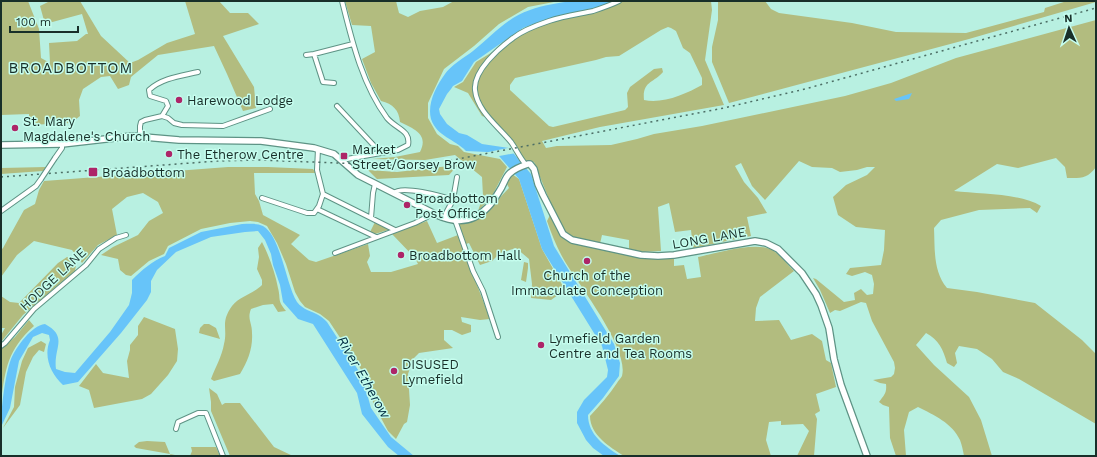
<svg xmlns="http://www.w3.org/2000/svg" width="1097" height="457" viewBox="0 0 1097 457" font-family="'Work Sans',sans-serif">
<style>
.green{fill:#b2bc7f;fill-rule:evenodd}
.water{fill:#67c4f9}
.pier{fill:#b8f0e1}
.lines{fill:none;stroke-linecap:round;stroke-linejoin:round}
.street-casing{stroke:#5e9385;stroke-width:6}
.secondary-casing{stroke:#5e9385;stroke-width:8}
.street{stroke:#fff;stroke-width:4}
.secondary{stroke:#fff;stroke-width:5.5}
.rail{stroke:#4c6e65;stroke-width:1.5;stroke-dasharray:2 4;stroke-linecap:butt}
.street-bridge-casing{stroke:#5e9385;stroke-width:6;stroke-linecap:butt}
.street-bridge{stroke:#fff;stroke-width:4}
.poi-dot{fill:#ad2568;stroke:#c5fdee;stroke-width:1.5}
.labels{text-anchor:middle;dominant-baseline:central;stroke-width:3;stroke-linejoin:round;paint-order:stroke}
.poi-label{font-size:13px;fill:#182f29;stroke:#c5fdee;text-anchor:start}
.street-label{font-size:13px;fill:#182f29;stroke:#c5fdee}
.water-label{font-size:14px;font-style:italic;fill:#032e43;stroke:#c5fdee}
.quarter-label{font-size:15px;letter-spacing:1px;fill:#182f29;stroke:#c5fdee}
</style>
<rect width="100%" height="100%" fill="#b8f0e1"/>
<path class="green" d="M1 1H28L39 29 41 58 50 63 49 43 77 41 86 34H88L82 14 45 24 40 6 50 1H80L101 36 130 63 138 60 167 43 195 34 185 1H219L230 13H248L259 24 223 36 254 87 256 108 243 111 227 74 214 46 158 55 131 77 129 85 118 89 110 76 101 77 83 89 79 100 80 116 71 123 29 125V114L1 115Z
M345 1H396L399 13 408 17 420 11 443 7 454 1H559L528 7 499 24 474 46 444 69 428 103V118L437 134 450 144 458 146 464 152 500 159 507 167 492 196 478 211 483 196 482 177 455 155 425 160 372 159 395 157 420 152C429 134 414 129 400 122 399 110 393 104 381 101L371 83 362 59 375 52 371 26 352 25Z
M623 1H711L712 10 705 60 724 105 600 127 542 141 546 148 557 146 611 145 637 139 654 134 702 126 845 96 891 83 956 58 1096 20V167C1087 179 1082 178 1067 178L1065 167 1056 158 1018 168 997 164 954 191C979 194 1019 193 1041 206L1037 213 1030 208 979 210 941 220 934 228C935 250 933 271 947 288L977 292 1035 303 1082 340 1096 354V424L1019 379 1003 372 992 359 977 349 959 346 955 353 957 363 954 367 947 363C943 349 939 340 926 333L916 345 934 365 969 397 981 420 992 456H964C963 451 962 445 960 440 952 423 934 415 918 407L909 412 904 430 906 456H896L890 438 889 407 883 405 879 402C884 395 887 393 886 384L880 383 873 380 891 377 894 374 895 368 894 362 872 321 866 303 861 302 840 311 835 310 830 313 820 290 813 278 816 279 844 302 855 300 854 293 861 289 867 295 873 294 874 284 872 275 865 272 852 276 846 274 850 268 881 265 884 250 885 230 856 227 838 215 833 197 846 185 867 175 875 167H867L857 170 840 172 832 168 812 167 799 161 765 200 752 186 741 163 735 166 744 182 758 198 767 213 747 217 751 236 693 248 691 230 675 232 669 203 658 207 661 251 642 252 629 250V240L602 235 599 248 651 259 674 258V266L684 265 687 279 701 277 698 257C717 253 758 240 774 251 781 256 788 265 794 271L760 297 756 308 755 321 779 320 791 340 812 334 822 341 826 360 831 363 836 387 816 394 820 411 815 414 817 419 814 456H797L809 431 803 424 781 425V421L769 422 766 440 771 456H624C610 447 590 435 590 416 600 405 609 395 617 383 618 381 621 378 622 376 629 350 583 290 569 268 559 253 553 238 547 221L553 209 534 162 525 161 516 146 491 119 482 116 468 93 454 87 463 82 476 62 494 51 479 69V77C489 63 499 49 513 39 545 15 588 16 623 1ZM668 27 671 28 676 31 683 48 690 53 702 78V85C686 94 663 104 644 100 642 81 654 83 663 72L662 68 654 69 630 87 627 93 628 107 625 110 553 127 549 126 510 90V85L515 78 596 60 606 57 619 56 661 30Z
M718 1H765L771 9 779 13 852 23 896 32 966 33 1044 12 1045 8 1067 1H1096V2L969 39 729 103 712 62V47L718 20Z
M458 165 449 175 377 179 368 170 397 172Z
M46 167 43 171 1 174V168Z
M228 167H268L313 169 316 173H254L255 194 259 201 263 215 300 235 291 244 309 260 316 262 368 244 370 256 367 262 371 272H391L418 264 415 258 392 234 427 221 437 243 458 235 490 319 480 320 461 317 462 322 471 325V332L462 335 452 330H444V340L453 348 419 353 413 359 408 374 410 405 407 422 404 424 396 439 388 431 374 405 364 374 329 321 320 314 305 307 300 301 295 292 286 264 277 243 267 226 258 222 250 221 230 223 201 229 168 246 164 254 149 261 131 276 126 275 120 270 118 259 101 255 113 247 138 235 149 221 163 213 158 202 143 193 127 197 112 209 117 235 98 245 82 263 72 250 34 241 17 255 1 277V250L3 248 24 210 35 204 39 190 44 181Z
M512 174 519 179 542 249 565 290 551 300 531 298 532 284 529 259 516 248 500 253 492 261 480 265 469 243 466 244 458 225V223C487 220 490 207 509 188L507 184Z
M375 222 388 229V230L375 234 370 232Z
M262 242C269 256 275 272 278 288 281 300 277 300 286 311L278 312 273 304 263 305 251 309C247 319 252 322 252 333 253 348 248 361 240 374L214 381 211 379C215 368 222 356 224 344 228 328 220 323 232 306 240 296 253 294 262 285V280L257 269 259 257 258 248Z
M67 257 74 259 76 265 75 271 23 315 1 342V335L5 328H1V296L10 302 19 303 58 263Z
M524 262 528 263V268L526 282 521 280Z
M144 317 175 329 178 349 177 361 168 375 151 394 142 399 94 408 89 390 79 386 96 364 103 373 129 378 127 361 130 350V345L138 335V326Z
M29 320 34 326C8 349 5 369 1 402V349L15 337Z
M204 324H209L216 328 220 339 199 333 200 328Z
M41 341 46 344 44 352 39 350 33 357 26 372 20 405 3 428 14 407 15 387 22 361 28 348Z
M209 388 217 394 222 405 225 403H240L274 447 293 456H230L211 411V402Z
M147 441 165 442 170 454 180 456H171L170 454 136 448 134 446 139 442Z
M191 447H216L220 456H190L192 451Z"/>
<path class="water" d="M572 1H618L596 8 541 21 523 28 474 62 462 81 453 86 451 89 447 94 439 109 440 114 447 124 459 133 467 135 482 144 509 148 531 174 554 246 614 344 620 363 619 376 603 398 588 415C588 435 605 446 620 456H604L593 448 586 440 577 423V412L584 400 607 377 608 370 602 346 542 249 519 179 499 156 487 152 466 151C455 139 437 137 431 119 427 104 436 86 445 74 450 66 465 57 473 51 492 36 506 18 530 10 543 5 558 3 572 1Z
M912 93 909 99 896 101 894 99Z
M242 224C250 224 257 223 263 226 281 236 286 285 297 302 303 310 312 311 320 316 323 318 325 320 327 322L362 376 371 408 391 437 414 456H399L388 447 362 414 357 393 313 324 298 319 283 302 280 285 273 265 271 254 265 240 258 231 245 232 211 237 176 252 157 270 151 281V292L147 300 121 333 78 382 63 385C51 374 43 357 50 340L49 335 42 333 33 337 19 361 10 408 1 427C1 409 5 375 11 359 17 346 31 326 45 324 69 337 53 348 56 369L65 372 75 373 110 332 129 305 132 293V280C142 270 152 261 165 256L169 248 201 232Z"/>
<path class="pier" d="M512 147 516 153 494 157 487 154H479Z"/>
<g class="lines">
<defs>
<path id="street" d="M342 1C352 41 362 84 387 118 396 129 411 130 408 145L398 150 347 159 343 161
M314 54 323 82 334 83
M306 55 314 54 353 44
M337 106 379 151V153
M162 116 168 106 166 101 150 96 149 90C162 78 181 76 198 72
M140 136V126L141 122 145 120 162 116 168 118 174 123 182 125 223 126 270 109
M55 158 62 148V144
M526 165C520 158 516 149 511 142 498 126 477 111 475 90 473 71 499 48 513 38 523 30 537 25 549 21 563 16 579 14 593 11 602 8 611 5 619 1
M394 193C401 185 442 196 453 200
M323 194 395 230
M262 198 307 213H314L319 206 323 194 317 170 318 149
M317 209 376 237
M1 211 36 186 41 179
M371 218 373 193 375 184
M445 218 446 213 453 200 457 177
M455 220 473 271 483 291 498 337
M335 253 415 223 427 217 431 212
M1 346 5 343 34 309 86 265 99 249 116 238 126 235
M176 429 178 422 198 413H206L223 456"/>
<path id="secondary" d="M1 145 62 144 132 136 179 140 261 141 314 148 334 154 358 175 437 215C466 228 485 217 500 190 503 186 505 178 509 174 513 170 522 166 528 164H530L534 169 538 184 543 195 560 228 563 234 572 240 641 255 658 256 674 255 755 241 766 243 778 249 802 273 816 294 821 305 829 328 834 359 841 385 867 456"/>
</defs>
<use href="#street" class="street-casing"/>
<use href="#secondary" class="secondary-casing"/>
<use href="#street" class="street"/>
<use href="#secondary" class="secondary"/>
<path class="rail" d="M1 177 218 161 258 160 392 165 437 163 724 108 805 89 1096 8"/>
<defs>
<path id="street-bridge" d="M41 179 55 158"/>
</defs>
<use href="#street-bridge" class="street-bridge-casing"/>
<use href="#street-bridge" class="street-bridge"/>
</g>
<g class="poi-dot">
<circle cx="179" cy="100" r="4"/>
<circle cx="15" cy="128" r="4"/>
<circle cx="169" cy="154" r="4"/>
<rect x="340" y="152" width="8" height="8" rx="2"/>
<rect x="88" y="167" width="10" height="10" rx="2"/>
<circle cx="407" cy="205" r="4"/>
<circle cx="401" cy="255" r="4"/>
<circle cx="587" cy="261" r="4"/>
<circle cx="541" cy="345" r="4"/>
<circle cx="394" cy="371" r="4"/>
</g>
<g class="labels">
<g class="poi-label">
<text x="187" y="100">Harewood Lodge</text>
<text x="23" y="121">St. Mary<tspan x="23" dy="15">Magdalene's Church</tspan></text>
<text x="352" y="149">Market<tspan x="352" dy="15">Street/Gorsey Brow</tspan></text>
<text x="177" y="154">The Etherow Centre</text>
<text x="102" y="172">Broadbottom</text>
<text x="415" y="198">Broadbottom<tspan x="415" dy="15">Post Office</tspan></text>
<text x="409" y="255">Broadbottom Hall</text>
<text x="587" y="275" text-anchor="middle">Church of the<tspan x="587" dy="15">Immaculate Conception</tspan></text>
<text x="549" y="338">Lymefield Garden<tspan x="549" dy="15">Centre and Tea Rooms</tspan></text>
<text x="402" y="364">DISUSED<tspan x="402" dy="15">Lymefield</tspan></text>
</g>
<g class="street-label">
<text transform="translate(709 238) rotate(-10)">LONG LANE</text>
<text transform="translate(53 279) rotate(-43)">HODGE LANE</text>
</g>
<g class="water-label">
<text transform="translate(364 377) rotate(60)">River Etherow</text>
</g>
<g class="quarter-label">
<text x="71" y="68">BROADBOTTOM</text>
</g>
</g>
<rect width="1097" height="457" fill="none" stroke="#182f29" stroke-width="4"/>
<g transform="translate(1069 28) rotate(357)" stroke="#c5fdee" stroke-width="3" paint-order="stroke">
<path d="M0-3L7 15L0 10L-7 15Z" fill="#182f29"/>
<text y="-6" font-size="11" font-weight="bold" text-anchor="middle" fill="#182f29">N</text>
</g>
<path d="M10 26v6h68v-6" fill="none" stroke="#182f29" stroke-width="2"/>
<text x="16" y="26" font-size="12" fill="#182f29" stroke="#c5fdee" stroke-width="3" paint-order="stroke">100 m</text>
</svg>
